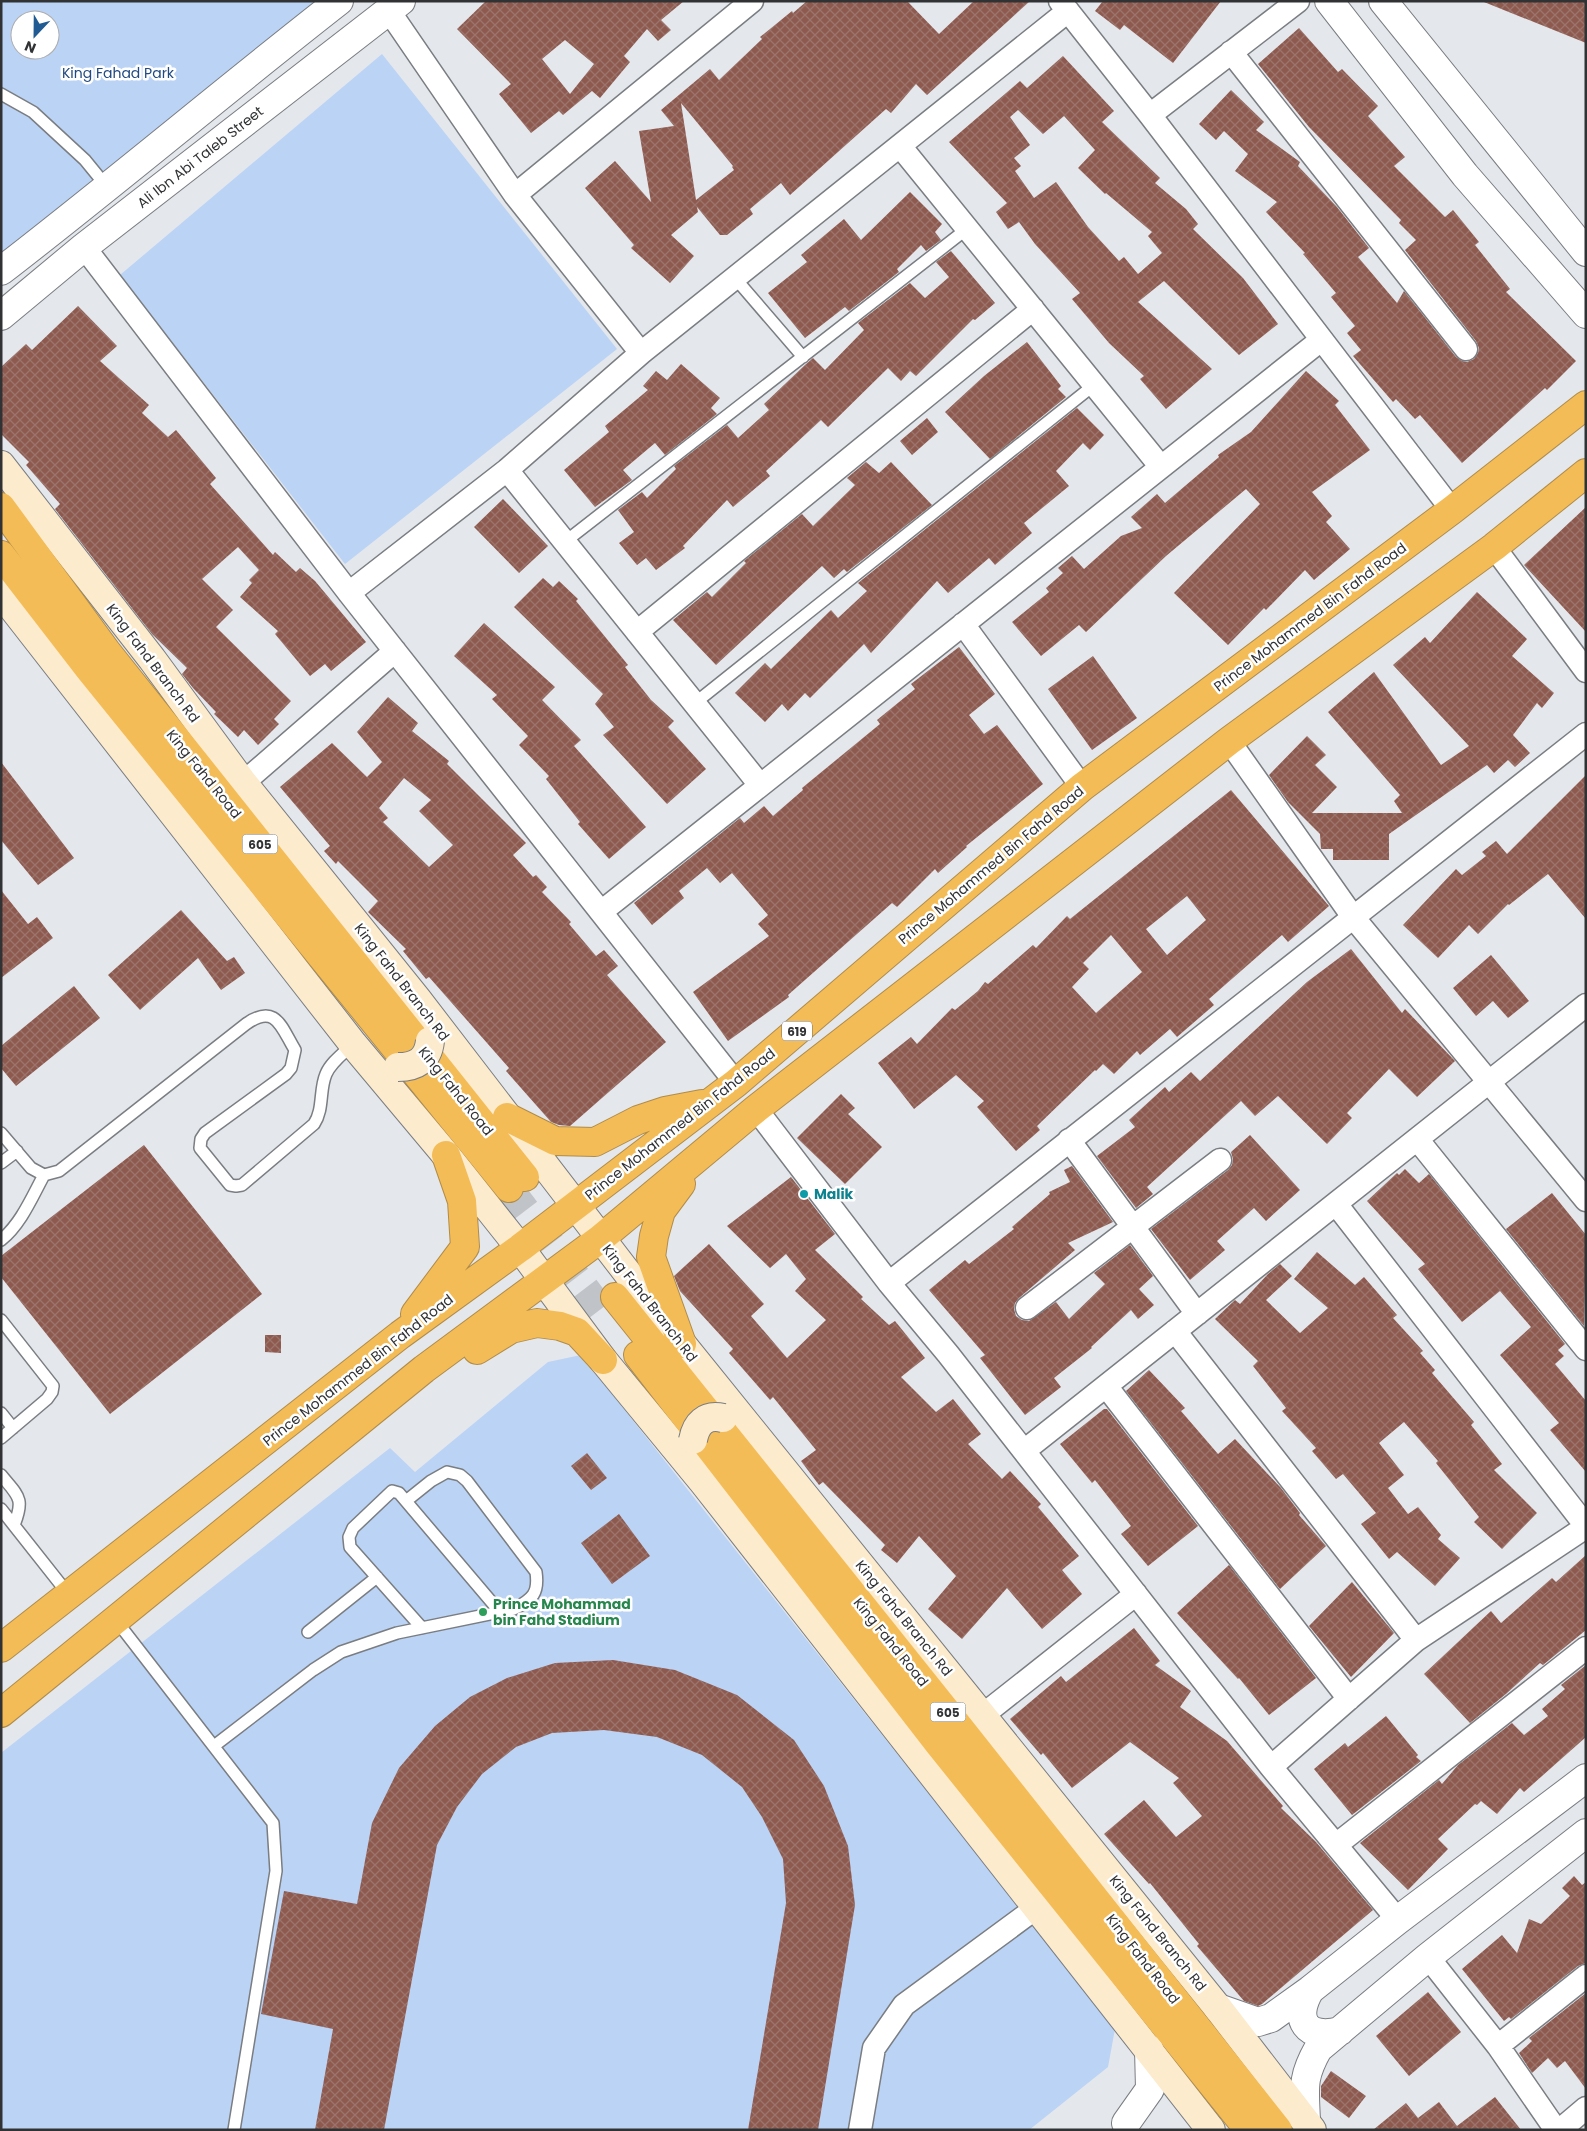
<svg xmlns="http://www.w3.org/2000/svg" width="1587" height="2131" viewBox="0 0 1587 2131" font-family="Poppins,sans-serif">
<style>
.park{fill:#bbd3f5;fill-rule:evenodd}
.building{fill:url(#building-cross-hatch);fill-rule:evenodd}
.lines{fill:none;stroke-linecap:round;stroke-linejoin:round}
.motorway-tunnel{stroke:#c0c3c7;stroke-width:28;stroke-dasharray:28 14;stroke-linecap:butt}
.service-casing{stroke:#7a7d81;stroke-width:14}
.minor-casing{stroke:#7a7d81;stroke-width:25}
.tertiary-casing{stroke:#7a7d81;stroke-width:30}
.secondary-casing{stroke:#7a7d81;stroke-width:30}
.motorway-casing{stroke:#b08c4a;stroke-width:30}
.service{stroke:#fff;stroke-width:11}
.minor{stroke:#fff;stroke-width:22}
.tertiary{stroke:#fff;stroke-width:28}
.secondary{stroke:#fcebcc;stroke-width:28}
.motorway{stroke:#f4bc56;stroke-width:28}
.secondary-bridge-casing{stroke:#7a7d81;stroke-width:30;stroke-linecap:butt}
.secondary-bridge{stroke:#fcebcc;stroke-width:28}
.culture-dot{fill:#0f9aa8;stroke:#fff;stroke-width:2}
.leisure-dot{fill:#2e9e5b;stroke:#fff;stroke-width:2}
.labels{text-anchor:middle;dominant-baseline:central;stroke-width:5;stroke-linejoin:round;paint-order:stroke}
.shield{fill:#fff;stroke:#6f7071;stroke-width:1}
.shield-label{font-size:12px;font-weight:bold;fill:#313234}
.park-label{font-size:14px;fill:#214a80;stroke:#fff}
.street-label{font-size:14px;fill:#313234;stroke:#fff}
.culture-label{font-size:14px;font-weight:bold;fill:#0d838f;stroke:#fff;text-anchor:start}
.leisure-label{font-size:14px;font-weight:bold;fill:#27864d;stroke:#fff;text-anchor:start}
</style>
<defs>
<pattern id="building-cross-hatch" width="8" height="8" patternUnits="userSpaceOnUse" patternTransform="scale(1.25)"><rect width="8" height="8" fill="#8e5a4f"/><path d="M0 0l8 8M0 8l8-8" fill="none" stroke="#9b746c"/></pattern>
</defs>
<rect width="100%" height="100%" fill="#e4e7ec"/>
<path class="park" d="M1 1H325L1 257ZM20 20H50V50H20Z
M382 54 617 349 345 564 120 275Z
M581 1355 1115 2029 1108 2067 1029 2130H1V1753L390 1448 415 1472 548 1362Z"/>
<path class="building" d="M486 1H684L661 20 671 30 658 41 647 29 624 56 630 62 600 98 592 91 563 115 559 111 531 133 499 94 511 84 457 29ZM565 40 594 64 570 94 542 59Z
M807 1H907L939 34 974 1H1030L927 95 916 84 891 113 886 109 790 195 781 183 750 209 753 214 727 235H720L697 207 698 212 671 235 694 256 670 283 631 248 634 245 585 188 615 161 651 202 639 131 674 126 661 110 710 69 719 80 762 39 760 37 792 11 793 13ZM681 103 733 166 732 167 734 170 696 200Z
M1103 1H1221L1173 63 1124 25 1120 30 1095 11Z
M1484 1H1586V43L1484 2Z
M1299 28 1338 72 1342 69 1378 106 1368 116 1405 157 1394 166 1445 217 1453 210 1479 242 1475 245 1510 289 1506 292 1576 361 1547 390 1545 388 1462 463 1420 415 1415 419 1396 399 1393 402 1353 356 1361 350 1347 333 1355 326 1331 297 1336 293 1303 254 1305 253 1266 212 1277 202 1235 171 1248 154 1224 131 1216 140 1199 124 1231 90 1264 122 1256 130 1300 162 1298 166 1337 207 1369 248 1358 257 1397 303 1404 291 1456 357 1462 361 1467 362 1474 359 1478 353 1479 348 1476 341 1405 250 1416 240 1399 223 1401 220 1309 127 1258 64Z
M1063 56 1114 111 1102 122 1160 178 1155 183 1186 209 1198 224 1193 229 1243 278 1278 324 1239 355 1164 281 1138 302 1212 369 1166 409 1140 379 1144 376 1109 343 1072 299 1080 293 1035 244 1019 222 1008 229 996 212 1007 203 949 142 1020 81 1027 88ZM1018 110 1043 134 1064 116 1095 150 1078 168 1105 194 1106 193 1152 232 1148 236 1162 253 1138 274 1124 257 1119 261 1088 227 1056 182 1034 198 1015 171 1021 166 1014 158 1030 145 1010 117Z
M910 192 942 224 935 232 941 240 926 251 921 245 897 269 899 272 849 311 845 307 805 338 768 293 807 262 801 255 844 219 861 240Z
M951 251 995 303 975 320 973 319 916 376 910 371 901 381 888 368 828 427 821 420 766 471 770 476 733 507 727 500 683 546 685 548 656 570 646 558 637 565 619 543 634 532 618 510 642 492 647 498 676 469 674 466 727 425 738 438 769 410 764 404 806 364 813 358 825 370 864 330 858 323 910 283 925 298 949 277 936 262Z
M78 306 117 346 100 361 149 405 142 413 168 437 176 430 216 478 210 484 273 555 275 552 296 572 300 568 315 581 366 642 331 671 325 664 310 676 275 634 278 631 240 597 252 583 249 580 259 570 238 547 202 579 233 610 216 627 291 701 274 719 279 724 258 745 244 730 238 737 214 714 216 712 193 688 182 674 187 668 152 634 55 509 60 504 26 465 29 462 1 434V367L26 344 32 350Z
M1027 342 1061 386 1058 389 1066 397 990 459 945 412 984 376Z
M681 364 720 398 711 408 717 414 665 455 655 443 623 470 632 480 595 507 564 470 609 432 605 426 648 390 643 386 656 371 667 380Z
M1306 371 1339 401 1335 405 1370 450 1312 492 1332 516 1326 522 1350 549 1314 580 1305 570 1266 610 1264 608 1228 645 1174 593 1260 504 1246 489 1166 556 1086 632 1079 625 1041 656 1012 622 1049 592 1046 588 1063 573 1058 568 1072 556 1084 569 1121 536 1142 528 1131 517 1157 494 1165 503 1219 457 1218 455 1251 432Z
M1077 408 1104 435 1090 450 1083 443 1056 471 1069 486 1024 523 1032 533 995 565 989 558 948 593 937 581 871 653 864 644 810 698 805 693 788 711 782 704 765 722 735 693 765 663 771 669 831 610 838 618 867 591 858 583Z
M927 418 938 432 912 455 900 441Z
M866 462 879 473 891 462 932 505 847 572 844 569 834 578 822 566 716 665 673 620 707 592 712 597 746 563 744 561 802 514 813 526 855 485 847 478Z
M503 499 548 546 519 573 474 527Z
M1586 507V632L1524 565Z
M543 578 553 587 559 581 578 599 576 601 628 665 625 667 651 700 674 721 668 727 706 769 667 804 603 735 614 727 595 704 603 694 514 607Z
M1477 592 1527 639 1512 656 1554 693 1542 708 1537 703 1513 735 1530 753 1515 767 1508 760 1494 773 1487 765 1389 834V860H1333V849H1321L1320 834 1288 802 1269 775 1307 736 1326 755 1315 765 1337 787 1312 813H1402L1394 801 1400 795 1328 712 1374 672 1441 765 1469 746 1393 665 1425 637 1430 643Z
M484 623 555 687 542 700 581 740 574 746 646 827 609 859 578 824 580 822 546 779 549 776 519 745 528 736 492 699 497 695 454 656Z
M959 647 995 694 969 715 984 734 997 725 1043 784 966 846 967 847 938 873 935 869 897 907 892 903 788 995 789 997 728 1041 693 992 769 936 758 924 768 915 732 873 720 883 707 868 679 891 684 898 652 925 634 903 740 818 744 823 764 806 773 816 803 790 802 788 880 724 877 720 915 689 911 684Z
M1093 656 1137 718 1092 750 1048 689Z
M388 697 418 723 412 731 449 761 447 764 526 843 513 855 533 877 536 875 547 887 542 892 571 922 569 924 596 956 604 950 618 966 607 975 666 1042 570 1126 559 1125 551 1122 506 1071 509 1068 429 977 426 979 403 951 406 949 368 912 378 901 338 861 336 864 324 851 330 846 280 787 332 743 367 777 382 762 357 732ZM404 778 431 800 419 811 453 845 429 867 383 822 388 818 379 808Z
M1 762 74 858 38 885 1 840Z
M1586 775V919L1548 874 1509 905 1508 904 1478 934 1469 925 1438 958 1403 925 1456 869 1462 875 1486 856 1482 852 1496 841 1507 854Z
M1231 790 1329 906 1288 942 1282 935 1209 999 1214 1005 1177 1037 1170 1029 1140 1055 1137 1051 1114 1074 1103 1064 1096 1071 1095 1070 1037 1126 1040 1130 1016 1151 977 1107 984 1101 956 1075 914 1109 878 1063 911 1037 917 1044 952 1008 955 1010 978 991 985 982 988 984 1033 945 1036 948 1067 916 1070 919ZM1187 896 1206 920 1167 955 1146 929ZM1111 935 1142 972 1096 1013 1072 987 1089 969 1083 963Z
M1 890 28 924 37 917 53 938 1 978Z
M181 910 227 961 234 957 245 973 221 990 198 958 140 1010 108 975Z
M1351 949 1402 1013 1405 1009 1455 1061 1417 1097 1389 1069 1347 1113 1352 1118 1327 1144 1278 1096 1255 1116 1241 1101 1147 1187 1153 1194 1136 1208 1097 1156 1135 1127 1129 1120 1165 1087 1169 1092 1191 1072 1200 1081 1307 982Z
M1491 955 1529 1001 1508 1018 1493 1001 1476 1016 1453 988Z
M74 986 100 1018 16 1086 1 1068V1046Z
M841 1094 855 1108 848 1114 882 1147 845 1184 797 1138Z
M1250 1135 1300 1190 1266 1221 1254 1208 1217 1241 1225 1250 1190 1280 1151 1229 1228 1170 1232 1165 1233 1159 1231 1152Z
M144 1145 262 1294 110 1414 1 1277V1256Z
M1072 1166 1113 1222 1068 1243 1075 1250 1019 1298 1015 1303 1014 1309 1016 1316 1022 1320 1029 1321 1056 1302 1069 1319 1105 1284 1094 1273 1130 1245 1153 1276 1139 1289 1154 1305 1138 1319 1131 1310 1091 1347 1092 1348 1054 1378 1061 1387 1025 1415 980 1358 985 1355 929 1290 965 1260 969 1264 1014 1229 1012 1227 1050 1194 1049 1192 1070 1182 1064 1170Z
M1405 1169 1419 1183 1429 1174 1565 1344 1558 1350 1564 1356 1555 1364 1586 1401V1472L1550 1430 1559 1423 1500 1355 1531 1327 1500 1291 1462 1322 1418 1269 1425 1264 1367 1201 1397 1173 1399 1175Z
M791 1177 835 1234 815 1250 863 1297 861 1299 889 1325 895 1321 925 1358 901 1377 936 1412 953 1399 981 1434 968 1444 1002 1479 1010 1471 1041 1504 1038 1507 1079 1556 1062 1570 1082 1594 1042 1629 1007 1588 962 1639 928 1609 956 1576 919 1536 897 1563 881 1550 885 1545 823 1482 819 1485 801 1461 816 1450 773 1397 770 1400 729 1353 733 1349 680 1291 674 1276 709 1244 764 1304 751 1316 787 1358 826 1320 795 1291 806 1279 786 1254 770 1268 727 1226Z
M1552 1193 1586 1235 1584 1326 1506 1229Z
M1317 1252 1355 1285 1364 1277 1397 1315 1393 1318 1423 1351 1420 1353 1435 1370 1432 1373 1474 1422 1471 1425 1502 1464 1494 1470 1537 1513 1502 1549 1474 1522 1479 1517 1436 1463 1438 1461 1404 1422 1379 1443 1404 1475 1388 1488 1408 1514 1418 1507 1441 1535 1438 1539 1460 1558 1435 1586 1397 1552 1389 1559 1361 1524 1376 1513 1343 1474 1336 1479 1312 1451 1316 1448 1282 1411 1286 1408 1253 1366 1258 1361 1215 1319 1235 1300 1240 1304 1268 1274 1280 1264 1292 1276 1266 1300 1300 1333 1328 1308 1294 1279Z
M265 1335H281V1353L265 1352Z
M1149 1370 1185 1408 1181 1411 1218 1454 1235 1439 1281 1488 1300 1513 1299 1515 1326 1546 1280 1589 1126 1391Z
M1104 1409H1107L1198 1526 1148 1566 1121 1534 1131 1526 1095 1480 1092 1483 1060 1444Z
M587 1453 607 1478 591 1490 571 1466Z
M619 1514 650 1556 612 1584 581 1543Z
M1586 1555V1630L1543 1665 1540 1663 1506 1694 1470 1723 1424 1674 1491 1611 1501 1623 1552 1578 1556 1582Z
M1229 1565 1316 1678 1269 1715 1239 1678 1238 1679 1177 1613Z
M1352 1582 1394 1633 1351 1677 1309 1626Z
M1134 1628 1160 1661 1155 1665 1191 1691 1180 1707 1227 1741 1283 1806 1281 1808 1316 1842 1373 1910 1262 2004 1258 2006 1244 2001 1197 1946 1199 1944 1150 1883 1149 1884 1104 1834 1144 1800 1176 1837 1202 1816 1173 1783 1179 1778 1130 1742 1072 1788 1043 1753 1041 1755 1010 1719 1061 1676 1066 1682Z
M613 1660 675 1670 737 1695 794 1740 824 1786 848 1846 855 1905 818 2130H748L786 1903 783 1859 762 1817 742 1787 702 1755 657 1737 604 1730 552 1733 516 1747 482 1774 457 1807 437 1845 384 2130H315L333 2029 261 2014 284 1891 357 1904 372 1823 399 1768 435 1726 470 1697 507 1678 555 1663Z
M1586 1665V1737L1524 1792 1520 1788 1497 1814 1481 1801 1477 1805 1475 1804 1438 1839 1448 1849 1408 1890 1360 1843 1439 1780 1442 1784 1458 1765 1512 1723 1524 1735 1548 1716 1542 1709 1565 1689 1561 1685Z
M1386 1716 1418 1755 1416 1757 1421 1761 1352 1815 1314 1769 1345 1743 1348 1747Z
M1574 1876 1582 1885 1586 1882V1963L1578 1966 1511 2019 1509 2017 1504 2021 1462 1969 1502 1935 1517 1953 1529 1919 1541 1924 1570 1896 1562 1888Z
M1428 1992 1461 2032 1409 2076 1376 2036Z
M1586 1993V2089L1565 2061 1557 2068 1548 2058 1532 2073 1519 2053 1532 2041 1529 2038Z
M1331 2071 1366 2096 1349 2118 1321 2097V2086Z
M1495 2097 1521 2130H1373L1406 2103 1418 2118 1439 2102 1457 2126Z"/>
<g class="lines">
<path class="motorway-tunnel" d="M509 1188 601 1309"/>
<defs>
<path id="service" d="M1 94 33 112 85 160 107 187
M735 278 803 357
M566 541 968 228
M695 703 1094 385
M1 1133 31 1168 44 1175 59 1171 246 1024C276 1003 281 1027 295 1050L291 1068 286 1074 205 1133 201 1139 200 1148 230 1185 236 1186 242 1185 314 1124C324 1109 319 1090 326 1074 331 1062 344 1053 353 1044
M1 1163 17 1151
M1 1240C21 1224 32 1197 44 1175
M1 1320 53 1386 52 1392 47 1399 1 1438
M1 1413 13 1428
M1 1475C18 1496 25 1498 14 1525
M1 1509 69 1595
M115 1619 273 1823 276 1871 234 2130
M422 1628 350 1547 349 1537 353 1528 392 1491 399 1493 500 1612
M308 1632 377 1577
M214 1746 313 1670 341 1652 397 1633 514 1609C533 1599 539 1593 536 1572L467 1481 460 1475 447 1472 431 1481 406 1501"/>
<path id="minor" d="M1060 1 1150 115 1452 510
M389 11 515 195 641 353
M1231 52 1466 349
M1150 115 1298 1
M900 146 1161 467
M515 195 752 1
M84 247 349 593 736 1083
M507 470 760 785
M1494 547 1586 671
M349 593 507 470 641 353 1068 11
M963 624 1082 787
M637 632 1033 309
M1229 741 1353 917 1586 1200
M243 783 395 651
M601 912 1321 340
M756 1109 889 1283 948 1354 1271 1767 1398 1920
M1417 1139 1586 1349
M1069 1140 1197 1314
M1336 1204 1586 1526
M889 1283 1586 734
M1027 1308 1220 1160
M1175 1331 1416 1640
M1106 1386 1349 1699
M1024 1451 1586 1005
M983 1715 1136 1594
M1271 1767 1416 1640 1586 1527
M1336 1845 1586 1648
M1428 1957 1498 2046 1556 2130
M1498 2046 1586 1976
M860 2130 874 2048 904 2005 1036 1908
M1560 2130 1586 2108"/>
<path id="tertiary" d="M1329 1 1465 175 1586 314
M1383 1 1586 252
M1 271C115 183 225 90 339 1
M1 316 84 247 401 1
M1310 1990C1292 2020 1307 2040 1340 2031
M1218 2008 1258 2022 1271 2018 1310 1990 1398 1920 1586 1778
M1306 2122C1305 2089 1301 2079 1318 2049L1428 1957 1586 1833
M1126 2123 1150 2089 1149 2049"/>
<path id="secondary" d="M1 465 152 659 243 783 417 999 682 1344 1218 2008 1312 2130
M1 593 353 1044 446 1155 520 1248 603 1360 704 1483 1211 2130"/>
<path id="motorway" d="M1 507 107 652 525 1177
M1 555 89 669 509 1188
M507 1117 555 1141 595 1142 638 1120 665 1111 702 1104
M681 1184 661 1211 654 1236 651 1257 682 1344
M615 1297 959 1727 1278 2130
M415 1314 465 1247 462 1201 446 1155
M477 1350 511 1329 537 1323 560 1326 577 1332 603 1360
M638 1355 938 1743 1249 2130
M1 1648 400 1335 520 1248 736 1083 1082 787 1452 510 1586 405
M1 1713 424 1369 600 1239 756 1109 1229 741 1494 547 1586 473"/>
</defs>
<use href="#service" class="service-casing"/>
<use href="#minor" class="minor-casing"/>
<use href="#tertiary" class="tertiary-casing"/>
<use href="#secondary" class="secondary-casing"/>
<use href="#motorway" class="motorway-casing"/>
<use href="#service" class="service"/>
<use href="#minor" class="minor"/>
<use href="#tertiary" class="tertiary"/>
<use href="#secondary" class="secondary"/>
<use href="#motorway" class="motorway"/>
<defs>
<path id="secondary-bridge" d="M398 1067C416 1067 428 1060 430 1041
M693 1440C696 1424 705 1414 723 1418"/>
</defs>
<use href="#secondary-bridge" class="secondary-bridge-casing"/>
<use href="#secondary-bridge" class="secondary-bridge"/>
</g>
<circle class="culture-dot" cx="804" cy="1194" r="5"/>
<circle class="leisure-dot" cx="483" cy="1612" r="5"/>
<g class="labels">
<g class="shield">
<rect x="242.5" y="834.5" width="35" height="19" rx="4"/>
<rect x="782" y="1021.5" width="30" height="19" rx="4"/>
<rect x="930.5" y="1702.5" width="35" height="19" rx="4"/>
</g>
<g class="shield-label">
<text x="260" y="844">605</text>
<text x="797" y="1031">619</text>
<text x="948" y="1712">605</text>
</g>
<g class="park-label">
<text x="118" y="73">King Fahad Park</text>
</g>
<g class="street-label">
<text transform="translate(200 157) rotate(-38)">Ali Ibn Abi Taleb Street</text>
<text transform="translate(1310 617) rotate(-37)">Prince Mohammed Bin Fahd Road</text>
<text transform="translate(153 663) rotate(53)">King Fahd Branch Rd</text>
<text transform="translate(204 774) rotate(51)">King Fahd Road</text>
<text transform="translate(991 865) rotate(-40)">Prince Mohammed Bin Fahd Road</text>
<text transform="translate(402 982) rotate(52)">King Fahd Branch Rd</text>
<text transform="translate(456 1091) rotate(51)">King Fahd Road</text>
<text transform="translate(680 1124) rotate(-38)">Prince Mohammed Bin Fahd Road</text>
<text transform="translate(650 1303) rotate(52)">King Fahd Branch Rd</text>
<text transform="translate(358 1370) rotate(-38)">Prince Mohammed Bin Fahd Road</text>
<text transform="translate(904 1618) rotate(51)">King Fahd Branch Rd</text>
<text transform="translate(891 1642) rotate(51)">King Fahd Road</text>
<text transform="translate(1158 1933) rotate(51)">King Fahd Branch Rd</text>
<text transform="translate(1143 1959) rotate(52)">King Fahd Road</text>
</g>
<g class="culture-label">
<text x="814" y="1194">Malik</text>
</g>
<g class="leisure-label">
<text x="493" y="1604">Prince Mohammad<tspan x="493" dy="16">bin Fahd Stadium</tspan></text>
</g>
</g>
<rect width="1587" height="2131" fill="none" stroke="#313234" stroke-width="5"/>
<g transform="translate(35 35) rotate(202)"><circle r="24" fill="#ffffff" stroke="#adadae"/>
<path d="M0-4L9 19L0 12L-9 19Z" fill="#205c93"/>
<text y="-8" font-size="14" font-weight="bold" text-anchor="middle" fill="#313234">N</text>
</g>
</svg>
